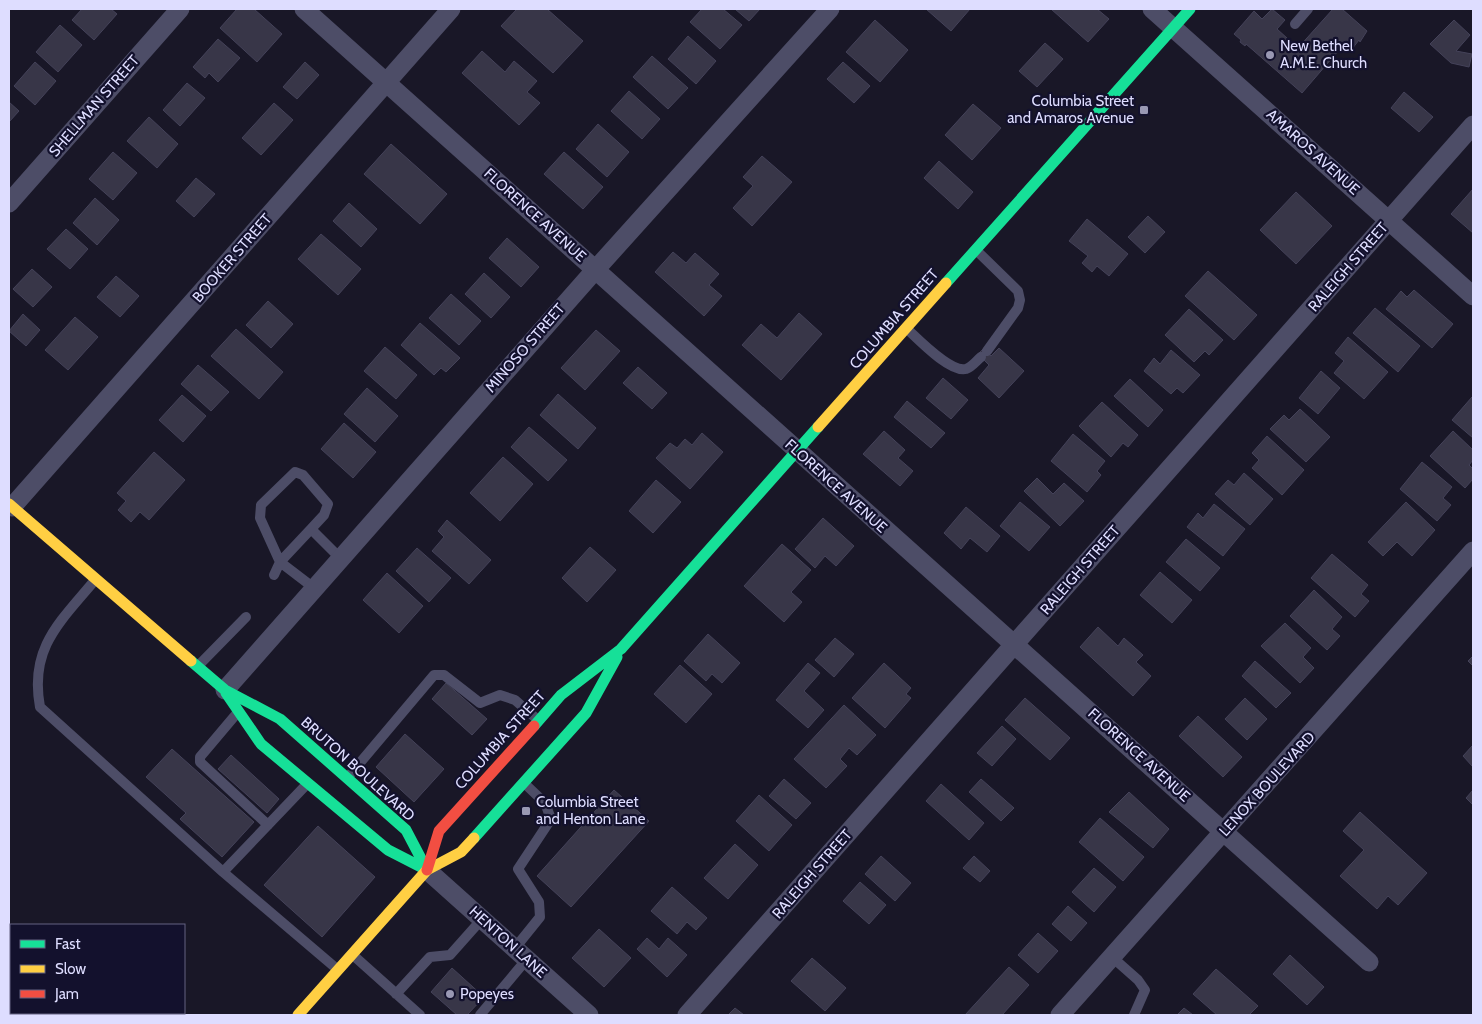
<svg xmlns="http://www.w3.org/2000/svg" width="1482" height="1024" viewBox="0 0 1482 1024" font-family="Cabin,sans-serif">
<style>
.building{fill:#383648;stroke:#444259}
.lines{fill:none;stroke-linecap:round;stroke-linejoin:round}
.lane{stroke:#4d4d67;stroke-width:10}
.street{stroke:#4d4d67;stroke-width:19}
.fast{stroke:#16e098;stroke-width:11}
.slow{stroke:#ffcf43;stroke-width:11}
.jam{stroke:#f24e42;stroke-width:11}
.poi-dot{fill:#9998b3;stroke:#13112d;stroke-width:2}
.labels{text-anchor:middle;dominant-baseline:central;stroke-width:4.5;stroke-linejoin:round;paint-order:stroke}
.poi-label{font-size:15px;fill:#deddff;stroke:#13112d;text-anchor:start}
.street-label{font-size:15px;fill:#deddff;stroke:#13112d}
</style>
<rect width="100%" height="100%" fill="#191727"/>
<path class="building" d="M82 9H111L117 14 94 40 72 20Z
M237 9H254L282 34 257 62 220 28Z
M517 9H547L583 41 553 73 501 26Z
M702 9H723L742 25 720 49 690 22Z
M735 9H760L749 21Z
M926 9H970L951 31Z
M1051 9H1097L1109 19 1088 42Z
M1272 9 1285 20 1277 29 1298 48 1333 9H1342L1367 31 1360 42 1359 40 1352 49 1345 43 1302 93 1246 44 1245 46 1240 42 1241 40 1234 34 1254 11 1262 19Z
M875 20 908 50 880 82 846 52Z
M1454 20 1470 35 1456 51 1472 54 1469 67 1451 63 1430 44Z
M60 25 82 45 58 72 36 52Z
M688 36 716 61 696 84 668 59Z
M218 39 240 58 218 82 209 73 205 78 193 67Z
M1045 43 1063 59 1037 87 1019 71Z
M482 51 505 72 514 61 537 81 527 92 540 103 519 125 462 73Z
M652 56 688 88 668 109 633 77Z
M35 62 56 81 35 105 14 86Z
M305 62 319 75 297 99 283 87Z
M843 62 870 86 854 103 827 79Z
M187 83 205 98 180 126 163 110Z
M629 91 660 119 642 139 611 111Z
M1404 92 1433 117 1419 132 1391 108Z
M9 102 19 111 9 122Z
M274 103 293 120 261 155 242 138Z
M973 104 1001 128 972 160 945 135Z
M149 117 178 144 157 168 127 141Z
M598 124 629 152 607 177 576 149Z
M391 144 447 194 420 224 364 174Z
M113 152 137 173 113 200 89 179Z
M564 152 603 187 583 209 544 174Z
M762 156 792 182 752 226 733 208 753 186 743 177Z
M939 161 973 192 958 209 924 178Z
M196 178 215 194 194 217 176 201Z
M1473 189V233L1451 214Z
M1296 192 1332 226 1296 264 1260 230Z
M95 198 119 220 97 245 73 223Z
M349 203 377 229 361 247 333 221Z
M1148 216 1165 232 1145 253 1128 237Z
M1087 219 1128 254 1109 276 1097 266 1092 272 1082 263 1088 256 1069 241Z
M66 229 88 249 70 269 47 249Z
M321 234 361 269 338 295 298 259Z
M507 238 539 267 521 287 489 258Z
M673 252 686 263 695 253 719 274 709 285 722 296 704 316 655 272Z
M32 269 52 287 33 307 13 289Z
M1208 271 1257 315 1234 340 1185 296Z
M484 273 510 297 491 318 465 294Z
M116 276 139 296 120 317 97 297Z
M1414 290 1453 324 1432 348 1386 309 1401 291 1407 297Z
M451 294 481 321 459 345 429 318Z
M268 301 293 324 271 348 246 325Z
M1375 308 1420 346 1398 372 1353 333Z
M1189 309 1223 340 1209 355 1205 351 1194 362 1165 335Z
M799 313 822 334 781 380 742 345 761 324 777 338Z
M23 314 40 330 26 346 9 331Z
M75 317 98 337 68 370 45 350Z
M420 323 460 358 446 372 441 368 434 375 401 345Z
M236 329 283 372 259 399 211 356Z
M596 330 620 351 585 390 561 368Z
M1348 337 1388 372 1364 399 1334 373 1344 361 1335 353Z
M385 347 417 375 396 399 364 371Z
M984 348 991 356 999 348 1024 371 999 398 978 378 989 365 978 354Z
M1171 350 1200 375 1183 393 1177 388 1171 394 1144 371 1154 358 1160 364Z
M198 365 229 392 211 411 181 384Z
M638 367 667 393 652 409 623 383Z
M1321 371 1340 388 1318 414 1299 398Z
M943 378 968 400 951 419 926 398Z
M1130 379 1163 410 1148 427 1114 396Z
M367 388 398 416 375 442 344 414Z
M558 394 596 428 578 449 540 415Z
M182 395 206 416 183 442 159 420Z
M1472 397 1473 398V438L1452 420Z
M907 401 945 433 931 448 894 417Z
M1102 402 1138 435 1128 447 1123 443 1111 457 1079 426Z
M1300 409 1330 437 1306 462 1270 429 1284 415 1289 420Z
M344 423 376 452 353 478 321 449Z
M529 427 567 460 548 481 511 447Z
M884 431 905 450 898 458 913 471 900 486 863 454Z
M1453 431 1473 450V460L1469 465 1473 469V479L1465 488 1430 456Z
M702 433 723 452 690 489 656 458 670 443 677 448 685 439 692 445Z
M1073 434 1105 461 1097 471 1101 475 1087 492 1051 461Z
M1267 436 1304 470 1282 495 1252 468 1259 460 1252 453Z
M154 452 185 480 149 520 140 512 131 522 118 510 126 501 117 493Z
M503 457 533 484 500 521 470 493Z
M1422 462 1452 487 1443 498 1451 505 1437 521 1400 489Z
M1244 473 1273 499 1250 525 1215 494 1228 480 1234 485Z
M1037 478 1053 494 1064 483 1084 501 1060 526 1024 491Z
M656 480 681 502 653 533 629 511Z
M1020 502 1050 527 1029 551 1000 526Z
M1406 502 1435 530 1412 556 1397 542 1383 556 1368 542Z
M1214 504 1245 529 1223 556 1187 527 1198 513 1203 518Z
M966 507 1000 536 987 552 970 538 961 549 944 533Z
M823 518 854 546 836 566 825 556 815 568 795 549Z
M447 520 491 560 469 584 432 551 444 537 438 531Z
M1186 539 1220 568 1200 591 1166 562Z
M782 544 811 570 791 592 802 602 784 622 744 586Z
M590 547 616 570 587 602 562 578Z
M417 548 451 578 429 602 396 571Z
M1332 554 1368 585 1361 594 1369 601 1355 617 1311 578Z
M1160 572 1192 600 1172 623 1140 595Z
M387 573 423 606 399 633 363 600Z
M1314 590 1342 617 1332 629 1340 636 1327 650 1290 616Z
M1285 623 1311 648 1303 657 1314 668 1300 683 1261 646Z
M1098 627 1118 646 1124 638 1143 655 1136 662 1151 676 1133 696 1080 647Z
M708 634 740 663 722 683 712 674 706 681 684 661Z
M835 638 854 654 834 677 815 660Z
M1473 656V666L1468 661Z
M1255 661 1291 693 1276 708 1242 676Z
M808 663 820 673 804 691 824 710 808 728 776 700Z
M884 663 911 688 906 694 911 698 885 728 852 698Z
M680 665 712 694 686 723 654 694Z
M446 683 487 719 472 735 432 699Z
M1025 698 1070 738 1050 760 1005 720Z
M1245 698 1267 719 1247 740 1225 719Z
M844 705 876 735 857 755 849 748 840 759 847 766 826 788 794 759Z
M1198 716 1242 757 1223 777 1179 736Z
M1002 726 1016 739 992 766 977 753Z
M405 734 444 769 414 802 376 767Z
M1473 745V767L1463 756Z
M172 749 254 822 222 857 180 819 186 813 146 777Z
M231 755 279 799 267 813 218 769Z
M784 779 811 803 796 819 769 796Z
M981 779 1014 808 1001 821 969 792Z
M941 784 984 823 969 840 926 801Z
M614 790 649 821 571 907 537 876Z
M1473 790V805L1466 798Z
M1129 792 1169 829 1153 848 1109 812Z
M759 795 792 825 769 851 736 821Z
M1360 812 1427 873 1398 905 1388 896 1377 909 1340 876 1364 850 1343 831Z
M1100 818 1144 857 1123 881 1079 842Z
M318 826 375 877 322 937 264 885Z
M735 844 758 865 728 899 704 878Z
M881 856 911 883 895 901 865 874Z
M974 856 990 871 980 882 963 868Z
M1094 868 1116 887 1094 912 1072 892Z
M860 882 886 905 869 924 843 901Z
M672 887 707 918 696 930 687 922 677 934 651 911Z
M1068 906 1087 923 1071 941 1052 924Z
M599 929 631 958 604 987 572 958Z
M1038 933 1058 951 1038 973 1018 955Z
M647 938 659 949 668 938 687 955 667 977 637 949Z
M1290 955 1324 987 1307 1005 1273 974Z
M812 958 846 988 825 1011 791 981Z
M1009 967 1029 985 1002 1015H965Z
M452 968 484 997 467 1015H457L431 992Z
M1216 969 1258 1006 1249 1015H1217L1193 994Z
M735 1008 744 1015H728Z
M1184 1008 1193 1015H1177Z"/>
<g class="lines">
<path class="lane" d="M1295 24 1308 9
M976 250 1018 291 1020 300 1018 308 987 351
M906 328C918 339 950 373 966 369 972 367 976 361 981 357
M274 575 280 562 260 518 261 505 295 472 303 475 328 504 324 515 311 529
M95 580C60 622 29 648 40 707L223 872
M314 588 280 562 311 529 341 559
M198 666 246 617
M238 712 200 757V762L268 825
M348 777 434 675H444L480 703 500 695 515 700 538 720
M307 784 223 872 337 969
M515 948 540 917 539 902 518 869 551 819 545 803 524 783
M354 956 420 1015
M1112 957 1138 980 1145 990 1134 1015
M396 994 430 957 450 955 482 919
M480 1015 527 959"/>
<path class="street" d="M304 9 1369 962
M1152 9 1473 296
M9 203 180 9
M12 507 451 9
M225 690 596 269 830 9
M427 870 589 1015
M687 1015 1473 125
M1060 1015 1473 551"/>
<path class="fast" d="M946 283 1190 9
M191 661 225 690 280 719 406 830 427 870
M226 693 261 744 388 850 427 870
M534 726 561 695 621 649 818 427
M474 838 586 713 617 657"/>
<path class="slow" d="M818 427 946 283
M9 504 191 661
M298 1015 427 870 461 852 474 838"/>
<path class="jam" d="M427 870 439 831 534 726"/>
</g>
<g class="poi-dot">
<circle cx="1270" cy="55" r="5"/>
<rect x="1139" y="105" width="10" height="10" rx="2.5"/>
<rect x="521" y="806" width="10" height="10" rx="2.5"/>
<circle cx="450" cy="994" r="5"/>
</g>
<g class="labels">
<g class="poi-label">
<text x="1280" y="46">New Bethel<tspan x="1280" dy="17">A.M.E. Church</tspan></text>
<text x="1134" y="101" text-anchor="end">Columbia Street<tspan x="1134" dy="17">and Amaros Avenue</tspan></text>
<text x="536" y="802">Columbia Street<tspan x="536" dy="17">and Henton Lane</tspan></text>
<text x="460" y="994">Popeyes</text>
</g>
<g class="street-label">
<text transform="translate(94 106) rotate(-49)">SHELLMAN STREET</text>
<text transform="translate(1313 152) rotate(42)">AMAROS AVENUE</text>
<text transform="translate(535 215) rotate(42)">FLORENCE AVENUE</text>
<text transform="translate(232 258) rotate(-49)">BOOKER STREET</text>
<text transform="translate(1348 267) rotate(-49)">RALEIGH STREET</text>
<text transform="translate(894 319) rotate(-49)">COLUMBIA STREET</text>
<text transform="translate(525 348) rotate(-49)">MINOSO STREET</text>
<text transform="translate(836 486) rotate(42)">FLORENCE AVENUE</text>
<text transform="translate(1080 570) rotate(-49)">RALEIGH STREET</text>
<text transform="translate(500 740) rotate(-48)">COLUMBIA STREET</text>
<text transform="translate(1139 755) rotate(42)">FLORENCE AVENUE</text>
<text transform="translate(358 769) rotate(42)">BRUTON BOULEVARD</text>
<text transform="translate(1267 784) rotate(-48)">LENOX BOULEVARD</text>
<text transform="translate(812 874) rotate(-49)">RALEIGH STREET</text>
<text transform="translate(508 942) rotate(42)">HENTON LANE</text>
</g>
</g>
<rect width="1482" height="1024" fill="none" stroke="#deddff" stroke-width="20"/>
<rect x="10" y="924" width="175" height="90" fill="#13112d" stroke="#646381"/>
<rect x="20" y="940" width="25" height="8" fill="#16e098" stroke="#646381"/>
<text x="55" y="949" font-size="15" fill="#deddff">Fast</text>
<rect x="20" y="965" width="25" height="8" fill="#ffcf43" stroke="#646381"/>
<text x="55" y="974" font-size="15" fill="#deddff">Slow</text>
<rect x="20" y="990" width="25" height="8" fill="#f24e42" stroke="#646381"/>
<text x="55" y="999" font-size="15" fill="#deddff">Jam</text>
</svg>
